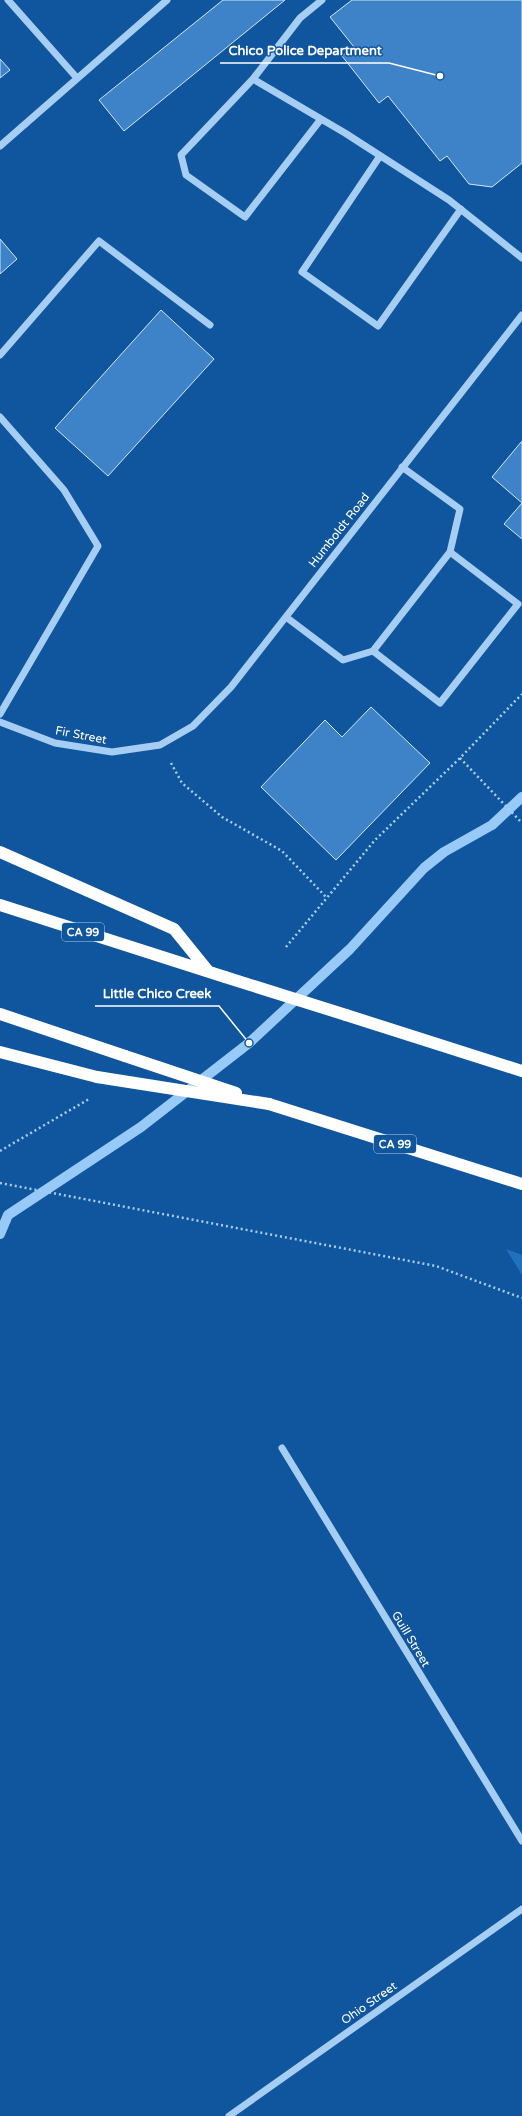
<svg xmlns="http://www.w3.org/2000/svg" width="522" height="2116" viewBox="0 0 522 2116" font-family="'Varela Round',sans-serif">
<style>
.green{fill:#2271bd}
.lines{fill:none;stroke-linecap:round;stroke-linejoin:round}
.stream{stroke:#98caf9;stroke-width:10}
.building{fill:#3e82c7;stroke:#cfe7fe}
.path{stroke:#a6cef5;stroke-width:2.5;stroke-dasharray:2 3;stroke-linecap:butt}
.minor{stroke:#a6cef5;stroke-width:7}
.highway{stroke:#fff;stroke-width:12}
.highway-bridge{stroke:#fff;stroke-width:12}
.labels{text-anchor:middle;dominant-baseline:central;stroke-width:3;stroke-linejoin:round;paint-order:stroke}
.shield{fill:#10569f;stroke:#b7cce2;stroke-width:1}
.shield-label{font-size:11px;font-weight:bold;fill:#fff}
.street-label{font-size:12px;fill:#fff;stroke:#10569f}
.leader{fill:none;stroke:#fff;stroke-width:1.5}
.callout-dot{fill:#fff;stroke:#10569f;stroke-width:1.5}
.callout-label{font-size:13px;text-anchor:middle;font-weight:bold;fill:#fff;stroke:#10569f;stroke-width:3;stroke-linejoin:round;paint-order:stroke}
</style>
<rect width="100%" height="100%" fill="#10569f"/>
<path class="green" d="M506 1249 522 1255V1275Z"/>
<g class="lines">
<path class="stream" d="M0 1234 8 1215 141 1127 249 1043 350 949 424 868 444 852 492 825 522 797"/>
</g>
<path class="building" d="M223 0H285L124 131 99 100Z
M352 0H522V163L492 187 469 184 447 156 440 161 388 96 379 103 342 56 354 47 330 17Z
M0 59 10 70 0 78Z
M0 239 17 259 0 274Z
M161 310 214 359 108 476 55 428Z
M522 441V539L504 524 522 503 492 477Z
M371 707 430 763 336 860 261 787 325 720 342 737Z"/>
<g class="lines">
<path class="path" d="M460 758 522 823
M171 763 182 783 222 817 282 851 327 898
M286 947 375 840 460 758 522 694
M0 1151 89 1099
M0 1183 436 1266 522 1298"/>
<path class="minor" d="M8 0 77 78
M253 79 300 18 322 0
M321 119 245 217 186 175 181 155 253 79 345 133 449 200 522 258
M0 146 167 0
M380 156 302 272 378 326 461 209
M0 355 99 241 210 325
M0 417 64 490 98 546 0 714
M402 467 460 509 450 552 518 604 440 703 373 651 450 552
M286 617 343 660 373 651
M0 722 55 743 112 752 160 745 193 726 231 687 522 315
M282 1448 522 1841
M229 2116 522 1909"/>
<path class="highway" d="M0 852 174 929 208 971
M0 905 225 977
M0 1014 125 1056
M346 1015 522 1071
M0 1052 97 1077
M269 1104 522 1184"/>
<path class="highway-bridge" d="M225 977 346 1015
M125 1056 236 1093
M97 1077 269 1104"/>
</g>
<g class="labels">
<g class="shield">
<rect x="62" y="923" width="42" height="18" rx="3"/>
<rect x="374" y="1135" width="42" height="18" rx="3"/>
</g>
<g class="shield-label">
<text x="83" y="932">CA 99</text>
<text x="395" y="1144">CA 99</text>
</g>
<g class="street-label">
<text transform="translate(339 530) rotate(-52)">Humboldt Road</text>
<text transform="translate(81 735) rotate(11)">Fir Street</text>
<text transform="translate(411 1639) rotate(59)">Guill Street</text>
<text transform="translate(369 2003) rotate(-35)">Ohio Street</text>
</g>
</g>
<path class="leader" d="M440 76L389 63H220M249 1043L219 1006H95"/>
<g class="callout-dot">
<circle cx="440" cy="76" r="4"/>
<circle cx="249" cy="1043" r="4"/>
</g>
<g class="callout-label">
<text x="305" y="55">Chico Police Department</text>
<text x="157" y="998">Little Chico Creek</text>
</g>
</svg>
